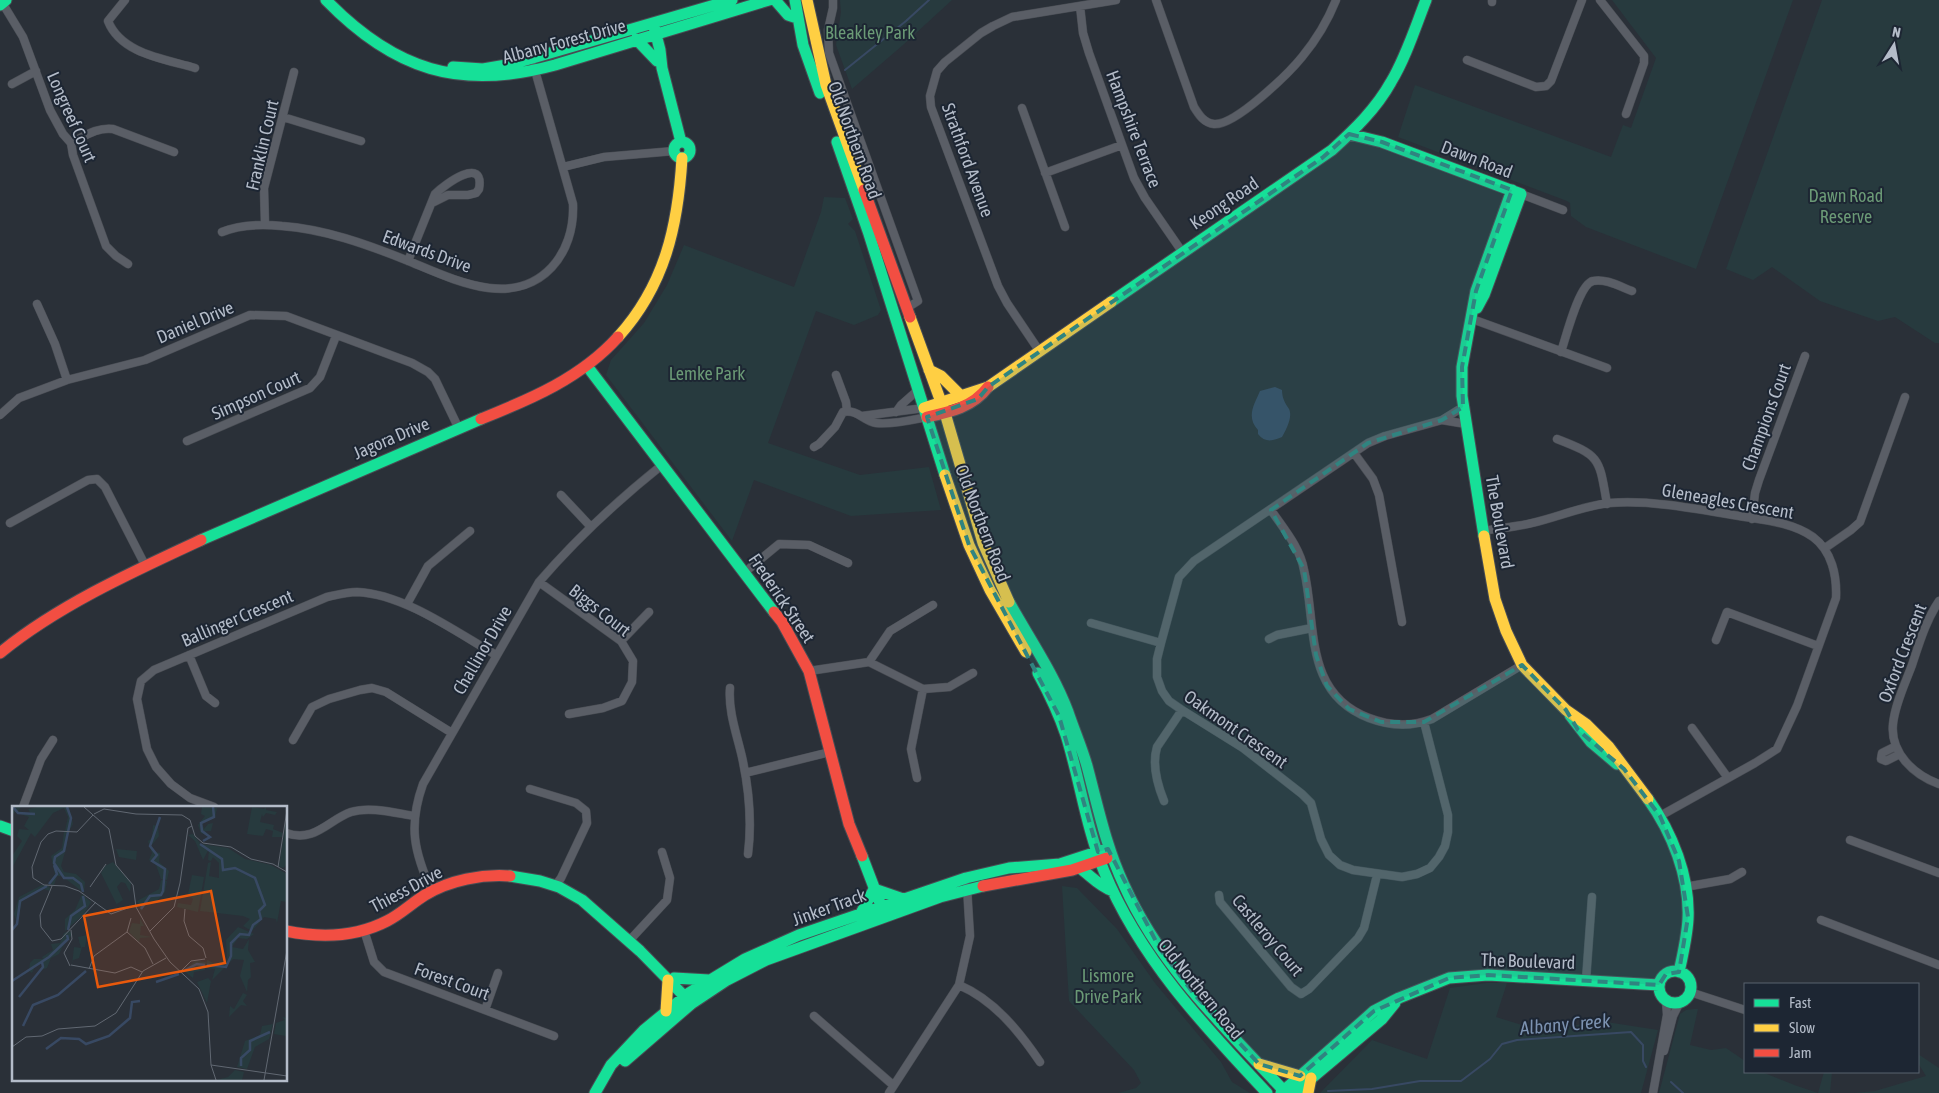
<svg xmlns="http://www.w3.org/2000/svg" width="1939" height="1093" viewBox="0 0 1939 1093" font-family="'Asap Condensed',sans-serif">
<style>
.green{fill:#273a3e}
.water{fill:#384963}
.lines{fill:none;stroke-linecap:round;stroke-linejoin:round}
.stream{stroke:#384963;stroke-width:2}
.street-casing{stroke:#484c53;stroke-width:9}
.fast-casing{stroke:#484c53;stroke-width:13}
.slow-casing{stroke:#484c53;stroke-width:13}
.jam-casing{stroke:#484c53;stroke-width:13}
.street{stroke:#5a5e66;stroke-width:8}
.fast{stroke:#16e098;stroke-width:11}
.slow{stroke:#ffcf43;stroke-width:11}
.jam{stroke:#f24e42;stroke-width:11}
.marked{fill:#308480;fill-opacity:0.2;stroke:#308480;stroke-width:4;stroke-dasharray:10 6;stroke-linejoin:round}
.labels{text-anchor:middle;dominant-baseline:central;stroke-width:4;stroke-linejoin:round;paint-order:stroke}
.park-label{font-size:18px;fill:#6b9a76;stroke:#1d2633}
.street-label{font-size:18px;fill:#b4bcc9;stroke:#1d2633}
.water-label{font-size:19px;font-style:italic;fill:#7c92b1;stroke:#1d2633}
.inset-river{fill:none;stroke:#384963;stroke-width:2.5}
.inset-road{fill:none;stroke:#616872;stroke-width:1}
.view{fill:#e8590c;fill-opacity:0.15;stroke:#e8590c;stroke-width:2.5}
.inset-edge{fill:none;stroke:#b4bcc9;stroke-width:2.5}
</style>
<rect width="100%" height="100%" fill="#2a3038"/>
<path class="green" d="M840 0H952L903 45 852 89 836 45 841 12Z
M1612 0H1793L1696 269 1586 227 1571 216 1570 203 1567 201 1398 137 1415 85 1611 157 1623 125 1631 128 1656 58Z
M1822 0H1939V343H1935L1895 317 1878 321 1820 301 1772 267 1753 280 1726 269Z
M824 197 845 198 853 219 848 224 855 231 881 310 878 315 854 325 816 311 768 443 860 475 929 467 941 510 851 516 754 480 732 541 606 375 611 360 644 323 667 285 684 245 794 287 821 212Z
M1062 886 1077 888 1117 929 1155 983 1221 1062 1232 1082 1250 1093H1118L1136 1088 1141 1083 1134 1070 1069 1001Z
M1486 983H1507L1496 1017 1541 1031 1600 1021 1658 1030 1641 1093H1320L1372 1040 1427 1059 1450 988Z
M1694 1009H1698L1690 1045 1711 1050 1726 1048 1745 1061V1072H1762L1797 1086 1818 1093 1824 1072H1832L1830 1093H1659L1680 1014 1686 1010Z
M1918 1054 1939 1068V1093H1854L1875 1091 1926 1076 1918 1063Z"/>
<path class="water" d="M1275 387 1282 390C1282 398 1285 403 1289 409 1293 417 1286 430 1282 437 1273 441 1265 443 1258 434V430C1246 417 1254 405 1260 391Z"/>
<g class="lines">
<path class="stream" d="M845 70 906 21 929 0
M1671 1082 1683 1093
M1328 1091 1372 1089 1420 1081H1461L1490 1059 1502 1044 1517 1040 1631 1032 1643 1045V1061L1646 1067"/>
<defs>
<path id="street" d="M125 0 108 21C121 54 165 59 195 68
M833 0V8L828 30 829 53 918 301 907 308
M1156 0 1194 107C1199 115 1204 123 1214 124 1235 126 1289 73 1302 57 1316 40 1328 20 1336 0
M1600 0 1644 56V63L1626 114
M1492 2V0
M3 4 23 37 50 110 63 134 71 143 73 155 106 246 116 256 128 264
M1080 6 1083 33 1089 53 1134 178 1145 198 1183 253
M1467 60 1536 87 1546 86 1551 81 1582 0
M12 84 36 71
M1022 108 1065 227
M283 117 361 141
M71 143C85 136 97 127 113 129L174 152
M563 167 604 157 674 151
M1045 173 1122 145
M1521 194 1563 210
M265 224 264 188 294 72
M222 232C241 224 261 224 282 226 324 229 366 244 406 260 433 271 460 284 489 288 542 295 575 254 573 204L534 67
M408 261 435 194C445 184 485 155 479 189L476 193 468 195H448L432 203
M37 304 55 344 67 380
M1472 319 1607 368
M1040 352 1007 303 998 286 931 107 930 96 937 71 945 62 981 33 993 26 1012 17 1116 0
M1561 352C1566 337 1579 284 1593 281 1605 278 1621 287 1632 291
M836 375 846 402 847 411
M896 412 901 405 918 390
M0 415 19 398 67 380 145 360 250 315 286 316 412 363 428 372 435 379 459 429
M862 416 924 408
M1442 420 1466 424
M1557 439C1601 456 1599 458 1607 504
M187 441 310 388 320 377 336 336
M814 447 819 444 835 427 843 412C858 409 863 421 876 423 891 425 912 420 927 417
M1354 453 1373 479 1379 495 1402 622
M561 495 591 527
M1271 510C1283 528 1300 547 1304 570 1317 625 1303 693 1369 718 1390 726 1411 727 1432 719L1522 665
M1752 519 1755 493 1759 480 1805 356
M10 523 88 480 97 479 105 487 145 565
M1483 531C1499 528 1516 527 1532 523 1558 517 1583 506 1609 503 1651 500 1692 508 1733 515 1760 520 1790 521 1813 537 1832 551 1837 576 1836 598L1797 706 1777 749 1755 763 1660 816
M1825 548 1851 530 1860 522 1905 397
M745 572 779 544 809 545 848 563
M539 582 621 641 633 661 632 682 622 701 603 708 569 714
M1939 601C1926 620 1919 644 1912 665 1905 684 1895 704 1893 724 1890 753 1914 775 1939 784
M407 604 428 566 470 531
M1091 623 1161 643
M1269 639 1277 635 1312 628
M1716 640 1727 612 1818 646
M621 641 649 612
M189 655 206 696 215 703
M869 662 890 631 933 605
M809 671 869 662 923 689 949 687 973 673
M730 688C728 711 737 735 742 757 749 789 752 822 748 854
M1424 722 1448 815V832L1445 846 1439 857 1430 868 1417 874 1402 877 1353 870 1340 865 1329 855 1321 839 1311 803 1302 794 1243 748 1182 710 1169 701 1162 691 1157 677V659L1161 643 1179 577 1194 561 1368 443 1385 436 1442 420 1463 407
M1692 728 1728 778
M293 740 312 707 329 699 360 690 372 688 386 692 452 733
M1896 746 1882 753 1881 759 1886 761 1900 754
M745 773 830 752
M917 778 911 749 923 689
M530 789 576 803 586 811 587 823 561 878 555 886
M1164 801C1157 784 1152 764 1157 747L1182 710
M23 807 41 759 53 740
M214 807 190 798 171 784 156 767 147 749 137 699 141 681 154 670 327 597C336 595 348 592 357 592 404 594 456 632 496 655
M286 833C315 843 328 820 351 812 370 806 395 813 414 816
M1850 840 1939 873
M1685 887 1730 879 1742 872
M432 892C414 852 408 826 423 784L539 582C576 539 617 501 662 465
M1219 895 1220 902 1291 987 1301 994 1309 989 1358 938 1364 928 1377 875
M1821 920 1939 965
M364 930 374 962 384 972 554 1036
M629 941 667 900 670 878 662 852
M1586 980 1592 897
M959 985C994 1000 1019 1031 1040 1062
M1690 992 1745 1010
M485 1010 498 973
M814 1016 893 1085
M1664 1051 1673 1016 1680 1002
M889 1093 959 985 970 936 967 887
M1653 1093 1667 1015 1666 1000"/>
<path id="fast" d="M326 0C394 70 460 91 555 65L769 0
M775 0 788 15 797 18
M795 0 803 45 820 93
M0 5 6 0
M654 27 660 50 662 68 681 142
M636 39 657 61
M453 67 483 69 512 64 732 0
M1349 134 1382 142 1521 194 1484 295 1477 308
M674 150a8 8 0 1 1 16 0a8 8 0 1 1-16 0Z
M837 142 869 234 945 475
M1111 302 1332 150C1354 130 1376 109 1391 82 1406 57 1415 28 1426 0
M587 366 774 612
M1484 536 1462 396V367L1476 291 1512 190
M201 540 481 419
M1009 602C1029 638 1054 674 1068 712 1074 730 1082 748 1087 766 1098 807 1106 847 1124 885 1160 966 1226 1029 1286 1093
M1038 673C1049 693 1059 714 1066 735 1080 780 1086 827 1104 871 1139 957 1204 1026 1267 1093
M1570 715 1591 742 1617 764
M1648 799C1672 832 1690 877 1688 919 1687 937 1683 954 1679 972
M0 826 14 831
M862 856 885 916
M1080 868C1092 877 1099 886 1113 891
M510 876 540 881 559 887 582 900 640 951 690 1002
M861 913 874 889 903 899
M1659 987a16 16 0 1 1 32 0a16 16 0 1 1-32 0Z
M674 978 709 980
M625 1061 691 1004 727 980 766 960 940 897 983 886
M595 1093 611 1065 644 1030 689 993 745 959 799 935 966 878 1009 868 1060 864 1106 849
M1281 1093 1374 1011 1399 998 1449 978 1488 975 1659 985
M1294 1093 1382 1019 1395 1003"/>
<path id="slow" d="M807 0 826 85 864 190
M910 317 945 413 983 543 1009 602
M618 337C665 285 678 226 682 158
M929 370 941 376 961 396
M924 408 988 387 1111 302
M945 475 969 545 990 590 1026 652
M1484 536 1495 599 1506 631 1522 665 1566 710 1586 724 1609 747 1648 799
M666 1011 668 980
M1259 1064 1300 1076
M1308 1093 1311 1078"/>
<path id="jam" d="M864 190 910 317
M927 417C950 412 973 407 988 387
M481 419C531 399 581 378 618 337
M774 612 782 622 809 671 849 824 862 856
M0 653C57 606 134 571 201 540
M983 886 1072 870 1107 858
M286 931C320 938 356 937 387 921 401 914 412 903 425 895 450 880 482 874 510 876"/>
</defs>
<use href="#street" class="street-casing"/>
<use href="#fast" class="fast-casing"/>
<use href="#slow" class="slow-casing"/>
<use href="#jam" class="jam-casing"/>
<use href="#street" class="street"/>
<use href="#fast" class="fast"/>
<use href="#slow" class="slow"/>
<use href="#jam" class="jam"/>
</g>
<path class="marked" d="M1349 134 1382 142 1512 190 1476 291 1462 367 1463 407 1442 420 1368 443 1271 510 1304 569 1316 655 1327 686 1349 709 1381 722H1424L1522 665 1566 710 1578 730 1624 769 1660 816 1679 861 1688 917 1679 972 1666 974 1659 985 1488 975 1449 978 1374 1011 1300 1076 1259 1064 1194 994 1160 949 1108 849 1098 852 1059 716 969 545 927 417 978 399 988 387 1322 158Z"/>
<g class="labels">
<g class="park-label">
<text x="870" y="32">Bleakley Park</text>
<text x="1846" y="195">Dawn Road<tspan x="1846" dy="21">Reserve</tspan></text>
<text x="707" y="373">Lemke Park</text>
<text x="1108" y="975">Lismore<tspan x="1108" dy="21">Drive Park</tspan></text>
</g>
<g class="street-label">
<text transform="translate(564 41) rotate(-15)">Albany Forest Drive</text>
<text transform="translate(72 117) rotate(66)">Longreef Court</text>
<text transform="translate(1134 129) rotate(69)">Hampshire Terrace</text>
<text transform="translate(855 140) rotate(70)">Old Northern Road</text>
<text transform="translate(262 145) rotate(-77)">Franklin Court</text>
<text transform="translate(1477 159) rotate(21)">Dawn Road</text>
<text transform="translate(968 160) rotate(70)">Strathford Avenue</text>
<text transform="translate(1224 203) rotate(-34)">Keong Road</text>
<text transform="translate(427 251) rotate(20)">Edwards Drive</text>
<text transform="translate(195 322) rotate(-23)">Daniel Drive</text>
<text transform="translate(256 395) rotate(-24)">Simpson Court</text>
<text transform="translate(1766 417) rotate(-70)">Champions Court</text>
<text transform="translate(391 438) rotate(-23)">Jagora Drive</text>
<text transform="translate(1728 501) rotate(10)">Gleneagles Crescent</text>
<text transform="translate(1500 522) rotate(80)">The Boulevard</text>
<text transform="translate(983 523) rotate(69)">Old Northern Road</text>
<text transform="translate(782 598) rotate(56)">Frederick Street</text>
<text transform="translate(600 610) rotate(38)">Biggs Court</text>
<text transform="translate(237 618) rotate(-23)">Ballinger Crescent</text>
<text transform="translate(482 650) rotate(-60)">Challinor Drive</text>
<text transform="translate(1902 653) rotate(-69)">Oxford Crescent</text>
<text transform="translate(1236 729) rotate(35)">Oakmont Crescent</text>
<text transform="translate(406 889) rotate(-28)">Thiess Drive</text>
<text transform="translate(829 907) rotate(-20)">Jinker Track</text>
<text transform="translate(1268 935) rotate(50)">Castleroy Court</text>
<text transform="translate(1528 961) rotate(2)">The Boulevard</text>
<text transform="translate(452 981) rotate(20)">Forest Court</text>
<text transform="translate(1201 989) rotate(51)">Old Northern Road</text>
</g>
<g class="water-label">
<text transform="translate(1565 1024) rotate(-5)">Albany Creek</text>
</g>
</g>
<g transform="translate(12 806)">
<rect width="275" height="275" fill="#2a3038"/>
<path d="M0 1H9L6 5 19 8 16 3 25 1H57L61 18 57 25H53L56 11 52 2 41 7 23 31 19 27 0 62V50L10 35 5 30 7 23 17 24 12 20 17 11 3 6 0 9ZM190 1 205 2 203 12 190 17 192 23 196 18 201 17 199 25H193L199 31 189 27 186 19 193 10 189 8ZM240 1 252 3 254 1V4L265 6 263 9 254 7 251 11 250 8 248 16 262 19 261 23 271 27 270 31H260L261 25 254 23 251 30 235 28ZM275 9V59L271 62 267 60ZM141 19 146 20 147 30 139 40 142 46 148 47 147 56 157 65 155 74 149 73 144 59 137 54 140 47 136 35 140 32ZM52 26H55V39L49 60 52 66 64 68 73 76 72 87 50 70H45L42 79 36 78 43 68 39 50 50 42ZM181 28 189 38 216 42 233 53 259 59 275 68V96L269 95 265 117 264 113 252 111 240 125 231 120 238 113 231 110 188 105 196 57 199 56 197 70 207 72V57L201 51 199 55 196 54 197 43 191 54 183 35 176 29ZM104 43 125 45 124 54 107 51ZM101 56 119 77 118 86 113 77 109 76 105 81 111 94 105 98 106 101 89 67 93 60ZM180 69 192 71 186 106 165 101 166 97 179 99 181 93 176 88ZM149 74 155 75 153 86 145 95 136 96 129 105 125 95 147 83ZM30 79 37 80 39 85 31 83 10 95 5 116 2 108 7 91ZM70 88 79 96 72 108 53 125V113L63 104ZM128 112 132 120H129L128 129 140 131 128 132 127 136 117 126 120 117 128 118ZM226 121 242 128 235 133 226 132 220 141 231 143 237 133 236 144 243 156 238 157 239 171 236 174 235 186 228 170 232 154 221 153 200 174 203 163 194 162 195 154 204 158 215 154 214 134ZM58 125 60 129 51 139 53 141 51 140 47 148 39 152 35 162 29 164 31 158H24L20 167 17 165 18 157 22 153H31L30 151 41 144 39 138 48 137 52 127ZM75 129 73 141H70L67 152 61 154 60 159 62 141 69 142 66 131ZM183 155 194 156 193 164 182 166 181 172 172 165ZM196 172 199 175 195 197 185 176ZM231 187 235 189 231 195 235 200 229 199 217 211 218 200 222 203ZM270 211 275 212 274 230 262 228 264 217 273 214ZM261 218 257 233 243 241 235 263 225 261 233 235 248 229 250 220ZM223 264 232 266 230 274H205L216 271Z" fill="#273a3e"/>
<path class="inset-river" d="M1 1 6 7 23 8M55 1 59 12 53 40 52 45 43 51 42 57 52 72H61L69 78 71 86M191 35 198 31 190 25 189 17 202 11 201 1M188 38 210 53 211 64 223 62 243 72 253 99 247 105 249 113 241 119 237 129 228 128 219 137V150L214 161 195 159M37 78 45 68 42 59M129 103 138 90 149 89 151 85 153 63 140 55 145 49 138 40 148 11M0 124 5 118 8 95 35 80M56 124 59 110 73 100 71 90M173 164 185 158 193 159M0 175 37 151 56 133 55 129M144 176 167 168M7 191 31 161 30 156M11 220 21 199 46 189 74 165M34 243 49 232 67 233 74 238 97 230 118 212 120 196 128 195M229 260V252L238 244V235L258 226"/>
<path class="inset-road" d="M72 1 97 23 104 59 121 79 124 101 142 133 158 156 187 183 196 206 199 259 204 274M82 8 92 3 124 8 170 9 178 14 183 30 191 37 219 41 239 53 261 58 275 66M81 9 65 26 44 25 36 28 29 36 20 61 21 72 32 79 53 80 67 85 99 108 124 99M266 61 275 4M168 77 176 22 180 20M40 80 28 109 29 121 40 135 49 133 84 96M78 81 94 58M173 103 172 115 177 130 191 142 194 152M138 125 162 101 168 77M115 126 133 142 141 158M59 159 103 167 119 161 130 166M58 160 52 147 60 133 59 124M77 163 82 150 115 126 119 112M169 165 179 155 193 153M0 241 14 231 30 230 46 223 83 220 104 207 131 165 154 152M199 259 275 270M252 274 275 144"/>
<path class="view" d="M199 85 213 157 86 181 72 110Z"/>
<rect width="275" height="275" class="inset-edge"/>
</g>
<rect x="1744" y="983" width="175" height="90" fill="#1d2633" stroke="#59626f"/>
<rect x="1754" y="999" width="25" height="8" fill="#16e098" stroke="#59626f"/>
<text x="1789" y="1008" font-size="15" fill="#b4bcc9">Fast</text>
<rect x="1754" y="1024" width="25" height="8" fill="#ffcf43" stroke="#59626f"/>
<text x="1789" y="1033" font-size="15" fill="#b4bcc9">Slow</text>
<rect x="1754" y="1049" width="25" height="8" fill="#f24e42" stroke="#59626f"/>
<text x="1789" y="1058" font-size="15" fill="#b4bcc9">Jam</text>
<g transform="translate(1894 45) rotate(11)" stroke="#1d2633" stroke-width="4" paint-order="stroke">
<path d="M0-4L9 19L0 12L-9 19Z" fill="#b4bcc9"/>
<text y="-8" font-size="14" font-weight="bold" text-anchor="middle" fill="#b4bcc9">N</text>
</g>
</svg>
